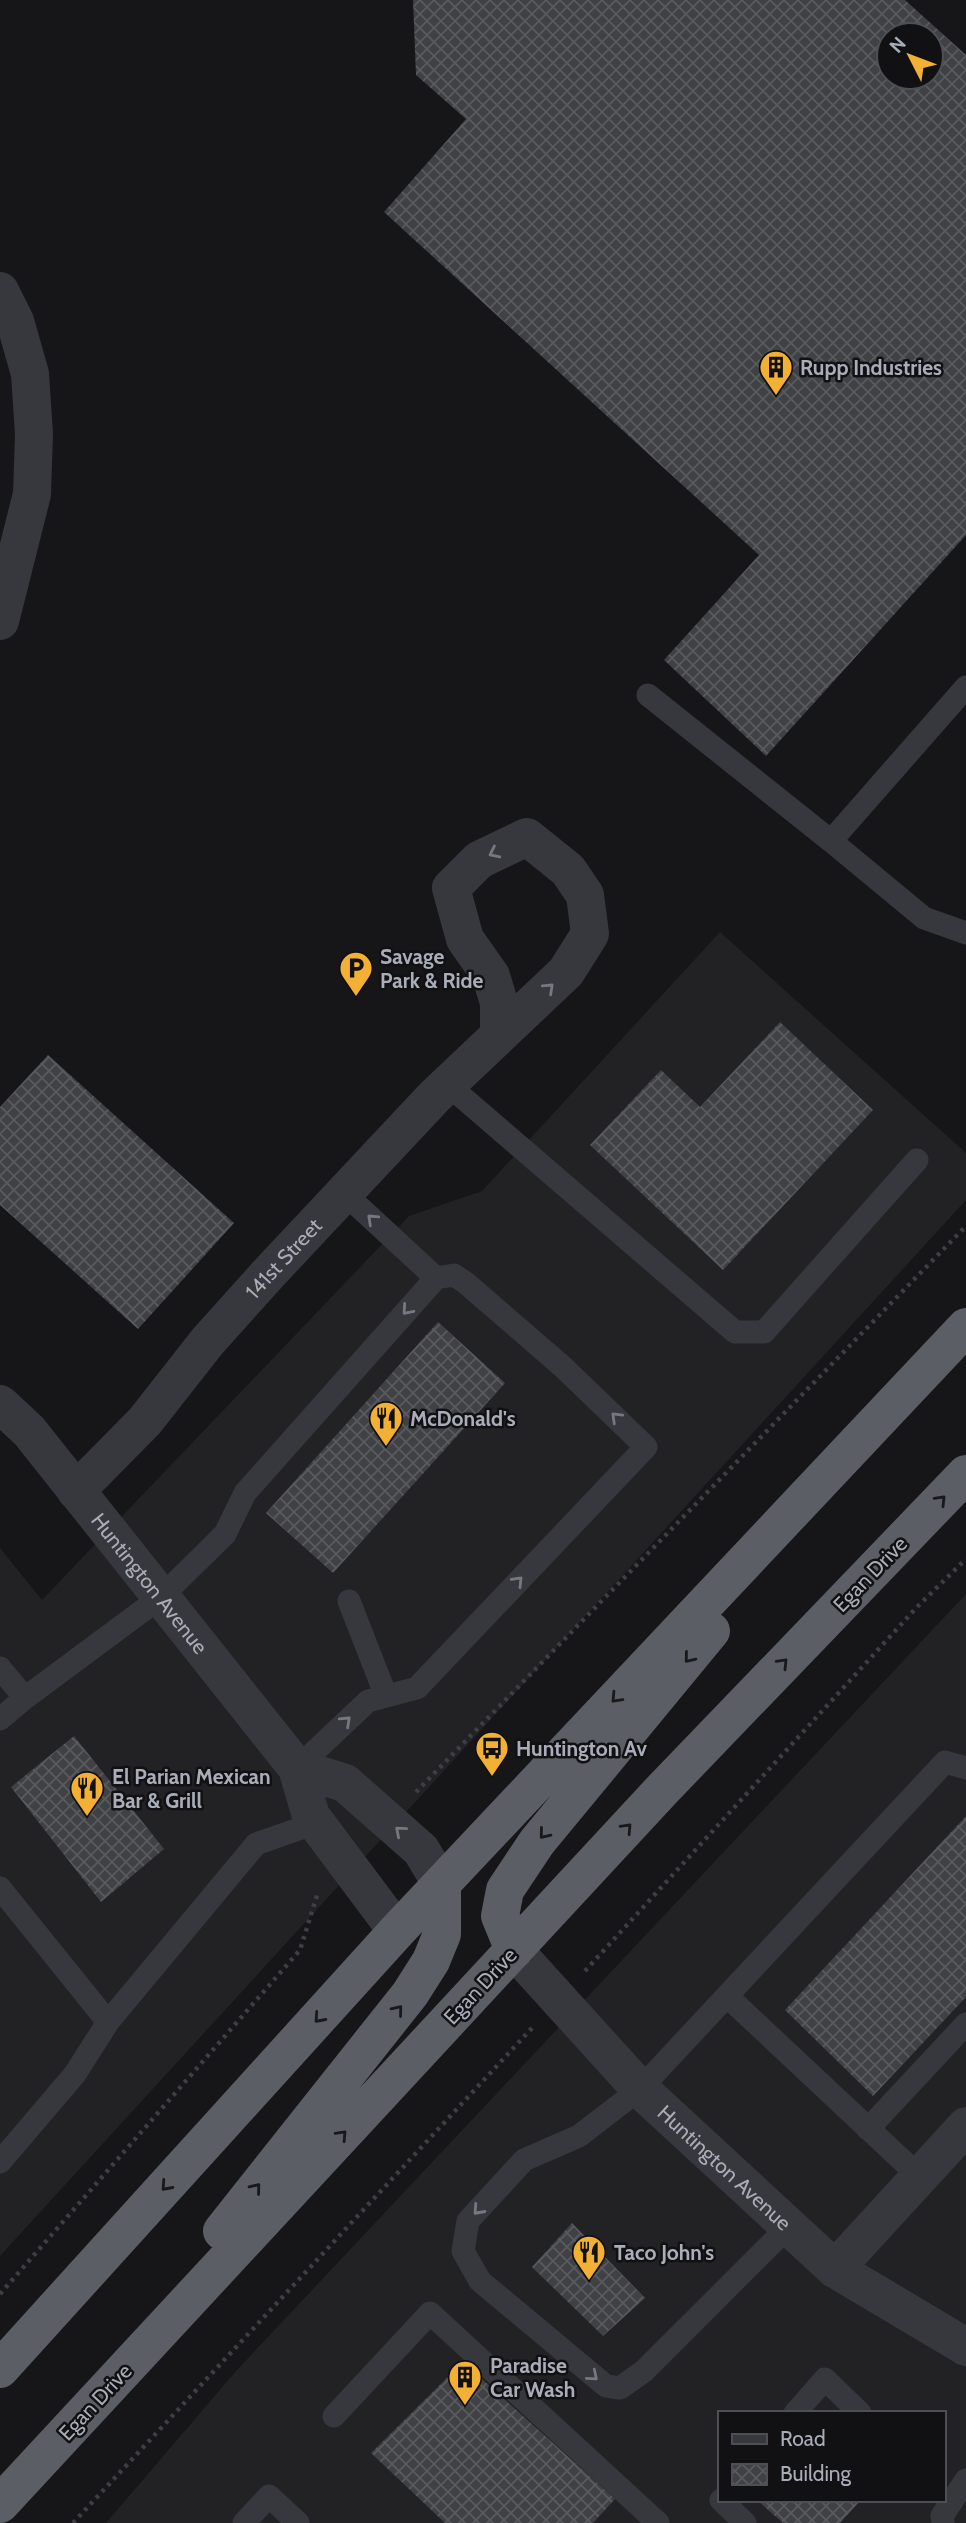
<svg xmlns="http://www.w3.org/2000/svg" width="966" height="2523" viewBox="0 0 966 2523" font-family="Cabin,sans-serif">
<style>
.built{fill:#222225;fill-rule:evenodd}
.building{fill:url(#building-cross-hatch);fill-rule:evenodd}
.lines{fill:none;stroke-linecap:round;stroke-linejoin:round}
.path{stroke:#3d3f44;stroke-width:4.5;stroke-dasharray:3.5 5;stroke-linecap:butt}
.service{stroke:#37383d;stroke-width:23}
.minor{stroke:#37383d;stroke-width:38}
.tertiary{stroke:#37383d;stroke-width:38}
.trunk{stroke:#5b5e65;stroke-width:38}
.oneway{stroke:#757881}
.oneway2{stroke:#18191b}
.labels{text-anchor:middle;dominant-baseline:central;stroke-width:5;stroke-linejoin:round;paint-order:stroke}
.poi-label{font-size:21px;font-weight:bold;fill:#a8adb8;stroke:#111113;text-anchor:start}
.street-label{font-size:21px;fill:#a8adb8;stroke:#111113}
</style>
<defs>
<pattern id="building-cross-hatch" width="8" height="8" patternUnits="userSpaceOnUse" patternTransform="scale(1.75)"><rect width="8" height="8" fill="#404145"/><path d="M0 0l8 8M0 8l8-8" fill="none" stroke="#595a5e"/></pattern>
</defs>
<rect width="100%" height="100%" fill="#161618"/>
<path class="built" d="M720 932 966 1153V1200L0 2256V1548L42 1600 409 1216 482 1191Z
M966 1594V2523H106L236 2371ZM719 2413H943V2500H719Z"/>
<path class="building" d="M413 0H905L966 55V535L766 756 664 660 759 555 384 212 466 119 416 75ZM889 35H931V77H889Z
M780 1022 873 1110 723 1270 590 1145 661 1070 700 1107Z
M48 1055 234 1223 138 1329 0 1205V1107Z
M438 1322 505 1383 333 1573 266 1513Z
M74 1736 164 1849 101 1902 11 1787Z
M966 1816V1997L873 2096 785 2010Z
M572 2223 645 2298 603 2336 532 2267Z
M463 2362 615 2499 593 2523H445L371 2453Z
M757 2500H861L840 2523H783Z"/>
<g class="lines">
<path class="path" d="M416 1792 966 1226
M585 1971 917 1607 966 1559
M0 2294 300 1950 318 1892
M73 2523 532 2028"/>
<path class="service" d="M966 687 831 841 924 918 966 933
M648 695 831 841
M447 1084 735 1332H764L917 1160
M344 1193 436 1278
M349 1601 386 1696
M0 1668 25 1698 0 1719
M25 1698 161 1597 225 1534 245 1493 436 1278 454 1275 466 1283 563 1367 646 1447 417 1688 368 1701 297 1768
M0 1888 108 2022 75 2074 0 2162
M728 1997 920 2177
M108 2022 256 1844 316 1823
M868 2129 966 2024
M789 2226 644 2371 620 2388 606 2386 480 2281 463 2251 468 2221 524 2160 579 2136 640 2089 945 1762 966 1768
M795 2413 825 2379 860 2413
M334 2416 430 2313 658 2523
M721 2500 745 2523
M244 2523 269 2496 298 2523
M943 2523 942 2516 966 2480"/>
<g class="minor">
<path id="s1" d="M76 1491 145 1421 207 1342 268 1274 434 1097 566 972 590 934 585 895 568 870 527 837 479 860 451 888 465 939 491 976 499 1003V1035"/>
<path id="s2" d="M514 1950 640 2089 835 2269 966 2347"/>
<path d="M835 2269 966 2126"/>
</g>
<g class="tertiary">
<path d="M0 291 15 321 30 374 34 434 32 494 0 621"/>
<path id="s3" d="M0 1404 29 1431 297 1768 311 1816 397 1931"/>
<path d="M297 1768 345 1783 421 1850 442 1885"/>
</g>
<path class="trunk" d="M514 1950 500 1916 505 1890 537 1842 711 1631
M222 2231 410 1994 431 1961 442 1934V1885
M0 2369 397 1931 966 1327
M0 2504 661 1791 966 1474"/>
</g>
<defs><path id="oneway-chevron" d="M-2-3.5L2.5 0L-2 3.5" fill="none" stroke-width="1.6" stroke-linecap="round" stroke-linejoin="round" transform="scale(1.75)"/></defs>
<g class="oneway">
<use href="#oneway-chevron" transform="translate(494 853) rotate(154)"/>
<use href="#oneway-chevron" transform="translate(549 988) rotate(-43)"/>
<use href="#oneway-chevron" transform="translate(372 1219) rotate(-137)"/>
<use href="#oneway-chevron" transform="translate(407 1310) rotate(131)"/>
<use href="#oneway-chevron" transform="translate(616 1417) rotate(-136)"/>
<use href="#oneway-chevron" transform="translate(518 1581) rotate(-46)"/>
<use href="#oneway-chevron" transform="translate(346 1721) rotate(-43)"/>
<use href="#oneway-chevron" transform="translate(400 1831) rotate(-139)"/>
<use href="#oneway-chevron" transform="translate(478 2210) rotate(132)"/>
<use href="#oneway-chevron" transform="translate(593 2376) rotate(40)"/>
</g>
<g class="oneway2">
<use href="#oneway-chevron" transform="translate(941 1500) rotate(-46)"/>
<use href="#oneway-chevron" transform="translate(689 1658) rotate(129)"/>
<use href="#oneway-chevron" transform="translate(783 1663) rotate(-46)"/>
<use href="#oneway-chevron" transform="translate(616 1698) rotate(133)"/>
<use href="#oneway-chevron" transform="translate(627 1828) rotate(-47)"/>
<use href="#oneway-chevron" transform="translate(544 1834) rotate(129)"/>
<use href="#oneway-chevron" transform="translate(398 2010) rotate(-51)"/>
<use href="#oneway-chevron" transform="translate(319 2018) rotate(132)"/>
<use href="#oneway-chevron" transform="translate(342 2135) rotate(-47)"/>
<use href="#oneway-chevron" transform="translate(166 2186) rotate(132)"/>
<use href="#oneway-chevron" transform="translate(256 2188) rotate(-51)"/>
</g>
<defs>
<symbol id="building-pin" viewBox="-11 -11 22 30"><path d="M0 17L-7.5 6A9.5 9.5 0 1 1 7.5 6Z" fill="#f2b134" stroke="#111113"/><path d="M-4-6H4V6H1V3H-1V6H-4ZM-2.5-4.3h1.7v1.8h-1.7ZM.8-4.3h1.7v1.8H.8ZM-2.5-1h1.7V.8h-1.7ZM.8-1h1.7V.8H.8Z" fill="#111"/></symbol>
<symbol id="parking-pin" viewBox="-11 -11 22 30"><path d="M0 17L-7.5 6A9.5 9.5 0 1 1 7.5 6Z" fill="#f2b134" stroke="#111113"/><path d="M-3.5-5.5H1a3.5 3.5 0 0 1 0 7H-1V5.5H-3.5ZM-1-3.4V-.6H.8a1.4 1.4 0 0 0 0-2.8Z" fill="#111"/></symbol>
<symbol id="restaurant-pin" viewBox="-11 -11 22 30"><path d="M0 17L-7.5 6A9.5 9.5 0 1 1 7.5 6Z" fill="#f2b134" stroke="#111113"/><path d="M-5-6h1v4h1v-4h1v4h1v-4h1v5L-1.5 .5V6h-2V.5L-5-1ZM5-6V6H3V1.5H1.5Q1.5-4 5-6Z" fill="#111"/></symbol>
<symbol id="bus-pin" viewBox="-11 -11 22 30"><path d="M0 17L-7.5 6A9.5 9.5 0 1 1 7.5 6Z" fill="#f2b134" stroke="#111113"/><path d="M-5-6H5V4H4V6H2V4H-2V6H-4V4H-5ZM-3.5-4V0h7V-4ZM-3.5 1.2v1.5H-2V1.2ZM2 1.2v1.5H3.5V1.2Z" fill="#111"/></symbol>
</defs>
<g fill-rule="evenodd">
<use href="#building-pin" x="757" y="348" width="38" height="52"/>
<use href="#parking-pin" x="337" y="949" width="38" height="52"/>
<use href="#restaurant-pin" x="367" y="1399" width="38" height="52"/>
<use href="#bus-pin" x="473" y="1729" width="38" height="52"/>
<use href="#restaurant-pin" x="68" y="1769" width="38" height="52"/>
<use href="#restaurant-pin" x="570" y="2233" width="38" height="52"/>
<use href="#building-pin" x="446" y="2358" width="38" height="52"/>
</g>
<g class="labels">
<g class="poi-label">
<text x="800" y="367">Rupp Industries</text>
<text x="380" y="956">Savage<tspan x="380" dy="24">Park &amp; Ride</tspan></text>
<text x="410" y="1418">McDonald's</text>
<text x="516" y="1748">Huntington Av</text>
<text x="112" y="1776">El Parian Mexican<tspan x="112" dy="24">Bar &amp; Grill</tspan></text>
<text x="614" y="2252">Taco John's</text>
<text x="490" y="2365">Paradise<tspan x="490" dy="24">Car Wash</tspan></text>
</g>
<g class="street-label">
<text stroke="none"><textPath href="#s1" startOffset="312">141st Street</textPath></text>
<text transform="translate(870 1574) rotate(-46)">Egan Drive</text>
<text stroke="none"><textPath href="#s3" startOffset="234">Huntington Avenue</textPath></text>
<text transform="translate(480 1986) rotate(-47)">Egan Drive</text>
<text stroke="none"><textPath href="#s2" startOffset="303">Huntington Avenue</textPath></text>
<text transform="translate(95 2402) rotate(-47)">Egan Drive</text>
</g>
</g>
<rect x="718" y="2411" width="228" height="91" fill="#111113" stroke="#4d4f55" stroke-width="2"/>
<rect x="732" y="2434" width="35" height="10" fill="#37383d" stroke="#4d4f55" stroke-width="2"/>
<text x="780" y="2446" font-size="21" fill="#a8adb8">Road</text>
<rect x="732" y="2464" width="35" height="21" fill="url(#building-cross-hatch)" stroke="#4d4f55" stroke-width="2"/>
<text x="780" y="2481" font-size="21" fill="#a8adb8">Building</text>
<g transform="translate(910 56) rotate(312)"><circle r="33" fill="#111113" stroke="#4d4f55" stroke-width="2"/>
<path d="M0-5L12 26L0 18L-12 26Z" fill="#f2b134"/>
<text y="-10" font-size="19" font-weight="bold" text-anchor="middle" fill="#a8adb8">N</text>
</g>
</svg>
